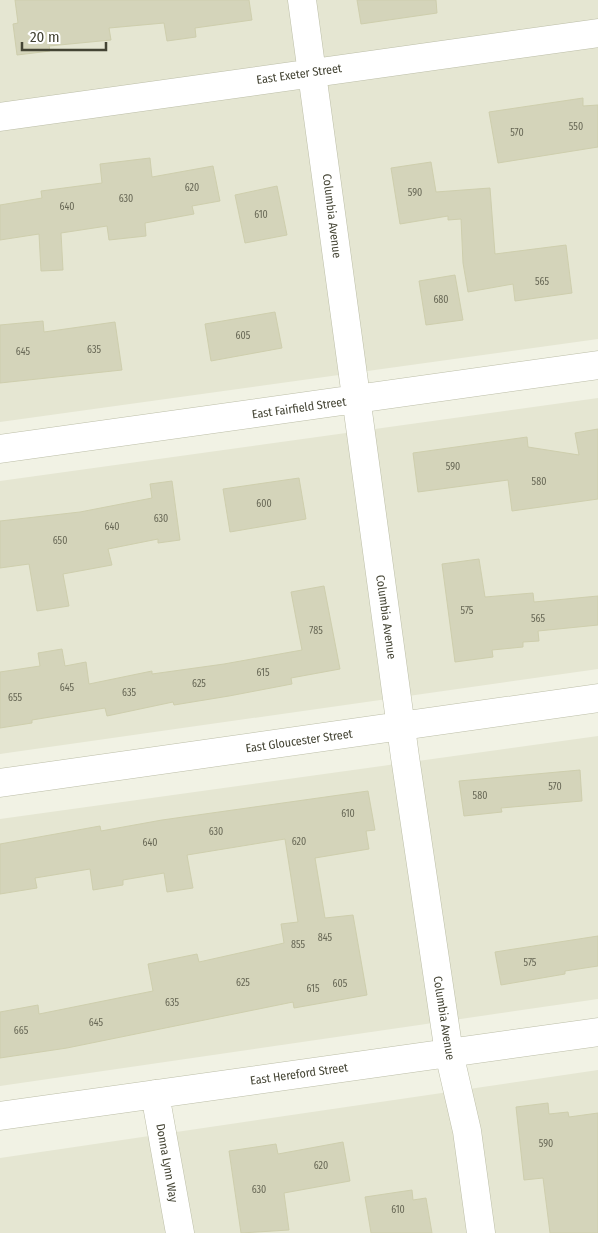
<svg xmlns="http://www.w3.org/2000/svg" width="598" height="1233" viewBox="0 0 598 1233" font-family="'Fira Sans Condensed',sans-serif">
<style>
.residential{fill:#e5e6d2}
.building{fill:#d4d4ba;stroke:#cecead}
.lines{fill:none;stroke-linecap:round;stroke-linejoin:round}
.minor-casing{stroke:#bcbea7;stroke-width:29}
.minor{stroke:#fff;stroke-width:28}
.labels{text-anchor:middle;dominant-baseline:central;stroke-width:4;stroke-linejoin:round;paint-order:stroke}
.number-label{font-size:10px;fill:#686856}
.street-label{font-size:12px;fill:#444434;stroke:#fff}
</style>
<rect width="100%" height="100%" fill="#f1f2e4"/>
<path class="residential" d="M0 0H598V339L0 422Z
M598 398V669L0 754V481Z
M598 736V999L0 1086V819Z
M598 1070V1233H0V1158Z"/>
<path class="building" d="M15 0H249L252 20 195 28 196 37 167 41 164 23 109 28 111 40 49 46 50 51 17 55 13 24 18 23Z
M357 0H436L437 13 361 24Z
M583 98V106L598 105V147L498 163 489 112Z
M150 158 152 177 213 166 220 201 192 206 194 214 145 223 146 236 109 240 107 226 61 233 63 270 41 271 39 234 0 240V205L42 198 41 191 102 183 100 164Z
M431 162 436 192 490 188 495 254 566 245 572 293 515 301 513 284 468 292 463 263 461 219 448 220V216L400 224 391 168Z
M277 186 287 235 245 243 235 195Z
M455 275 463 320 426 325 419 281Z
M275 312 282 348 211 361 205 324Z
M43 321 44 332 115 322 122 370 0 383V325Z
M598 429V499L512 511 508 480 418 492 413 453 527 437 528 447 579 455 575 433Z
M299 478 306 519 230 532 223 489Z
M172 481 180 540 158 543V539L108 549 112 565 63 574 69 606 37 611 29 564 0 568V521L80 512 152 498 150 484Z
M479 559 485 597 533 593 534 602 598 596V625L538 631 539 641 523 642V647L492 650 493 657 455 662 442 564Z
M324 586 340 669 291 678 292 684 229 696 174 705 173 702 107 716 105 708 32 720V723L0 728V672L40 666 38 653 62 649 65 666 86 662 89 684 152 671V674L224 664 302 650 291 592Z
M580 770 582 801 501 808 502 812 464 816 459 781Z
M368 791 375 830 366 831 369 849 315 858 325 918 353 915 367 995 294 1008 293 1002 67 1048 0 1058V1012L38 1005 39 1014 153 991 148 964 197 954 199 962 284 943 281 924 298 922 285 839 187 855 193 888 167 892 164 873 123 880V885L93 890 90 869 35 878 37 888 0 894V844L100 826 101 831 162 820Z
M598 936V966L565 971V974L501 985 495 952Z
M548 1103 549 1114 568 1112 569 1117 598 1113V1233H550L543 1178 524 1180 516 1107Z
M343 1142 350 1181 284 1193 289 1230 241 1233 229 1151 276 1144 278 1154Z
M412 1190 413 1200 426 1198 432 1233H371L365 1197Z"/>
<g class="lines">
<defs>
<path id="minor" d="M302 0 405 757 449 1053 467 1131 481 1233
M0 117 598 33
M0 449 598 365
M0 783 598 698
M155 1094 180 1233
M0 1116 598 1032"/>
</defs>
<use href="#minor" class="minor-casing"/>
<use href="#minor" class="minor"/>
</g>
<g class="labels">
<g class="number-label">
<text x="576" y="127">550</text>
<text x="517" y="133">570</text>
<text x="192" y="188">620</text>
<text x="415" y="193">590</text>
<text x="126" y="199">630</text>
<text x="67" y="207">640</text>
<text x="261" y="215">610</text>
<text x="542" y="282">565</text>
<text x="441" y="300">680</text>
<text x="243" y="336">605</text>
<text x="94" y="350">635</text>
<text x="23" y="352">645</text>
<text x="453" y="467">590</text>
<text x="539" y="482">580</text>
<text x="264" y="504">600</text>
<text x="161" y="519">630</text>
<text x="112" y="527">640</text>
<text x="60" y="541">650</text>
<text x="467" y="611">575</text>
<text x="538" y="619">565</text>
<text x="316" y="631">785</text>
<text x="263" y="673">615</text>
<text x="199" y="684">625</text>
<text x="67" y="688">645</text>
<text x="129" y="693">635</text>
<text x="15" y="698">655</text>
<text x="555" y="787">570</text>
<text x="480" y="796">580</text>
<text x="348" y="814">610</text>
<text x="216" y="832">630</text>
<text x="299" y="842">620</text>
<text x="150" y="843">640</text>
<text x="325" y="938">845</text>
<text x="298" y="945">855</text>
<text x="530" y="963">575</text>
<text x="243" y="983">625</text>
<text x="340" y="984">605</text>
<text x="313" y="989">615</text>
<text x="172" y="1003">635</text>
<text x="96" y="1023">645</text>
<text x="21" y="1031">665</text>
<text x="546" y="1144">590</text>
<text x="321" y="1166">620</text>
<text x="259" y="1190">630</text>
<text x="398" y="1210">610</text>
</g>
<g class="street-label">
<text transform="translate(299 74) rotate(-8)">East Exeter Street</text>
<text transform="translate(332 216) rotate(83)">Columbia Avenue</text>
<text transform="translate(299 408) rotate(-8)">East Fairfield Street</text>
<text transform="translate(386 617) rotate(82)">Columbia Avenue</text>
<text transform="translate(299 741) rotate(-8)">East Gloucester Street</text>
<text transform="translate(444 1018) rotate(81)">Columbia Avenue</text>
<text transform="translate(299 1074) rotate(-8)">East Hereford Street</text>
<text transform="translate(167 1163) rotate(80)">Donna Lynn Way</text>
</g>
</g>
<path d="M22 42v8h84v-8" fill="none" stroke="#444434" stroke-width="2.5"/>
<text x="30" y="42" font-size="15" fill="#444434" stroke="#ffffff" stroke-width="4" paint-order="stroke">20 m</text>
</svg>
